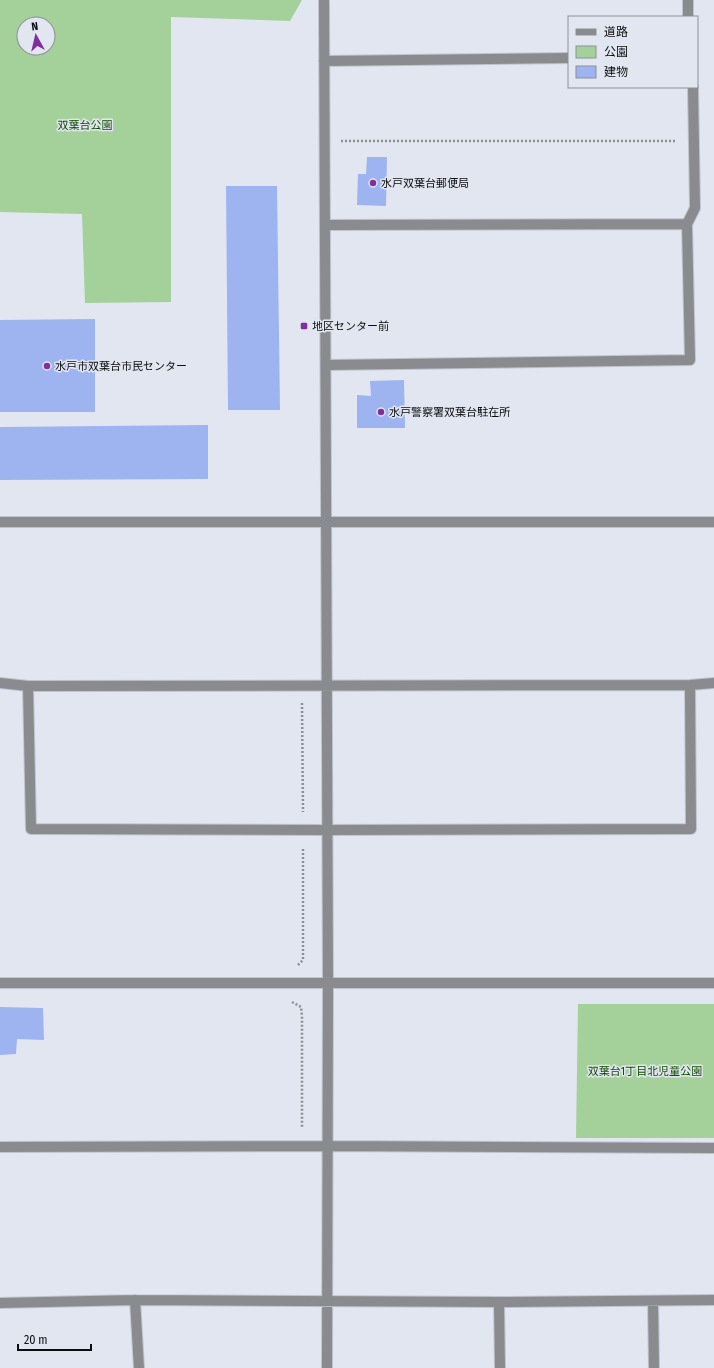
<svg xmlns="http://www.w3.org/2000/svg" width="714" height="1368" viewBox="0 0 714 1368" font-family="'Fira Sans Condensed','Noto Sans JP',sans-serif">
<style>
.green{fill:#a4d09a;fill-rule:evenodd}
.building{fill:#9eb4f0}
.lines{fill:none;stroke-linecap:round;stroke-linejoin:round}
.minor-casing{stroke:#c0c3cc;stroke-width:12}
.path{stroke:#8b8e95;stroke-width:2.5;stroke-dasharray:2 2;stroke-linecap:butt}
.minor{stroke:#898b8f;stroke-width:10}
.poi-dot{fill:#822f9e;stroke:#e2e6f0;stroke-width:1.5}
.labels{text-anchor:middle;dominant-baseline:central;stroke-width:3;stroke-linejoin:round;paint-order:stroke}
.park-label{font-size:11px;fill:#124d00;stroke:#e2e6f0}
.poi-label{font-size:11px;fill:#0c0d10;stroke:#e2e6f0;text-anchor:start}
</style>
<rect width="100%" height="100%" fill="#e2e6f0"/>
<path class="green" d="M0 0H302L290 21 171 17V302L85 303 82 214 0 212ZM24 24H48V48H24Z
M578 1004H714V1138H576Z"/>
<path class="building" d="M367 157H387L386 206 357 205 358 174H366Z
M226 186H277L280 410H228Z
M95 319V412H0V320Z
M404 380 405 428H357V395L371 396 370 381Z
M208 425V479L0 480V427Z
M0 1007 43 1008 44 1040 17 1039 16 1054 0 1055Z"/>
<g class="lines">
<defs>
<path id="minor" d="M324 0 328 983 327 1368
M688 0V17
M324 61 569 58
M687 224 695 208 693 87
M326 225 687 224 690 360 326 365
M0 522H714
M0 683 28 686 690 685 714 683
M28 686 31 829 326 830 691 829 690 685
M0 983H714
M0 1147 327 1146 714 1148
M135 1300 139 1368
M653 1301 654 1368
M499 1302 500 1368
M0 1303 135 1300 499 1302 714 1300"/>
</defs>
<use href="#minor" class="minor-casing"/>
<path class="path" d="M341 141H676
M302 703 303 812
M298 965 303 960V847
M292 1002 301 1007 302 1016V1128"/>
<use href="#minor" class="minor"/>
</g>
<g class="poi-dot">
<circle cx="373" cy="183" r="4"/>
<rect x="300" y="322" width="8" height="8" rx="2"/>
<circle cx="47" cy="366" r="4"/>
<circle cx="381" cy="412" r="4"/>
</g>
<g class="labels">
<g class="park-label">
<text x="85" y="125">双葉台公園</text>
<text x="645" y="1071">双葉台1丁目北児童公園</text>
</g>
<g class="poi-label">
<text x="381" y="183">水戸双葉台郵便局</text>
<text x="312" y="326">地区センター前</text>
<text x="55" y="366">水戸市双葉台市民センター</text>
<text x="389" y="412">水戸警察署双葉台駐在所</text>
</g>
</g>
<rect x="568" y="16" width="130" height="72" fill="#e2e6f0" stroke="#8c8f96"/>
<rect x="576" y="29" width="20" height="6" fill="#898b8f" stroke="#8c8f96"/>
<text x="604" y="36" font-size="12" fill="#0c0d10">道路</text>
<rect x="576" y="46" width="20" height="12" fill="#a4d09a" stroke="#8c8f96"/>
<text x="604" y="56" font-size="12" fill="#0c0d10">公園</text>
<rect x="576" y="66" width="20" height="12" fill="#9eb4f0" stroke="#8c8f96"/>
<text x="604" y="76" font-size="12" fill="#0c0d10">建物</text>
<g transform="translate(36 36) rotate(352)"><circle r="19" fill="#e2e6f0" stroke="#8c8f96"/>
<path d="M0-3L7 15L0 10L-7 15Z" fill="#822f9e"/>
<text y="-6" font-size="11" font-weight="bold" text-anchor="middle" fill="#0c0d10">N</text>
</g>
<path d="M18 1344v6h73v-6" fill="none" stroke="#0c0d10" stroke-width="2"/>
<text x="24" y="1344" font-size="12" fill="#0c0d10" stroke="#e2e6f0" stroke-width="3" paint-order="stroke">20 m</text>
</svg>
